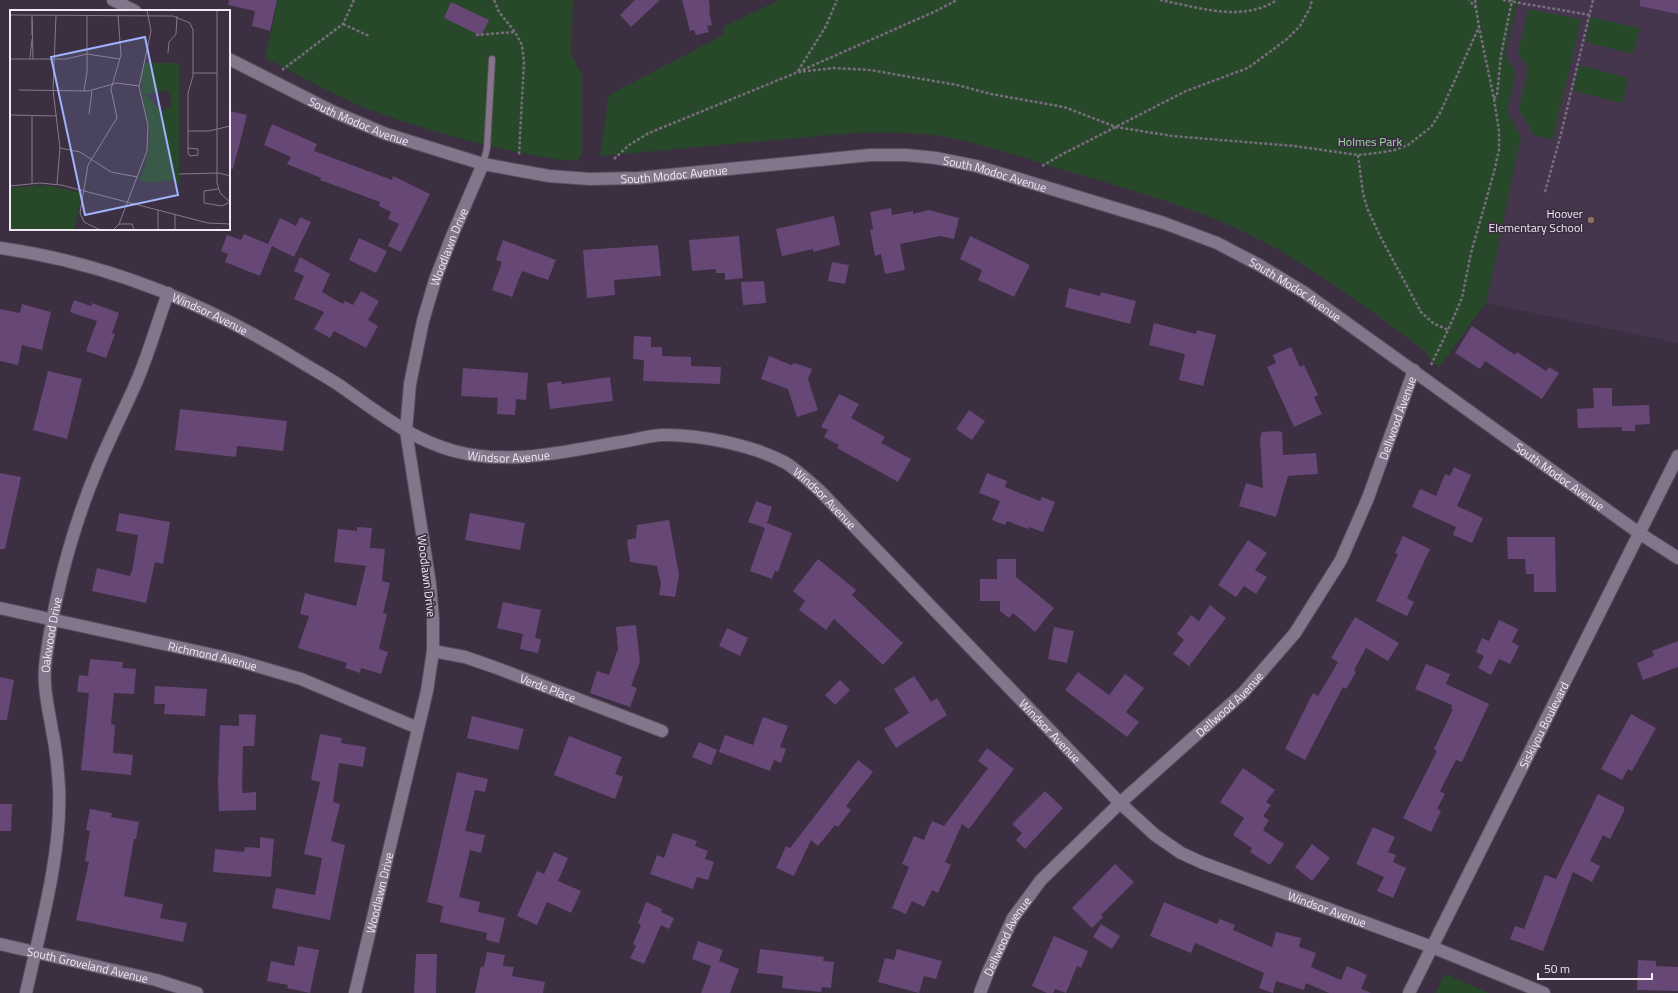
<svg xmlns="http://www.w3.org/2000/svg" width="1678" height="993" viewBox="0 0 1678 993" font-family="'Titillium Web',sans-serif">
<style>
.built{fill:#46364d}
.green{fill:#27492a}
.building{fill:#674775}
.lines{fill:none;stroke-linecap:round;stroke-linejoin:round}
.service-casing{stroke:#584d5d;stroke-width:8}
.minor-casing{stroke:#584d5d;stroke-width:14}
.tertiary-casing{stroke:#584d5d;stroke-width:14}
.path{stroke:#776d7d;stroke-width:2.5;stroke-dasharray:3 2;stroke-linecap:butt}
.service{stroke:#83758a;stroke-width:6}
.minor{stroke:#83758a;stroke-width:12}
.tertiary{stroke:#83758a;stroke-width:12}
.education-dot{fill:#8d6e63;stroke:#3b2f41;stroke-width:1.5}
.labels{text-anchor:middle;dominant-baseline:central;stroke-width:3.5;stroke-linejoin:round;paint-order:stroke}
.street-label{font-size:12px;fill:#f1e9f5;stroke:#3b2f41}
.park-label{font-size:12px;fill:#9adf9e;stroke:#3b2f41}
.poi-label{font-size:12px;fill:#f1e9f5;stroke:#3b2f41;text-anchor:end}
.inset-road{fill:none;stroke:#847989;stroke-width:1}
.view{fill:#a1b2fd;fill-opacity:0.15;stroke:#a1b2fd;stroke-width:2}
.inset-edge{fill:none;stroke:#f1e9f5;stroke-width:2}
</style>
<rect width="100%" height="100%" fill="#3b2f41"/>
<path class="built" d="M1518 0H1678V343L1486 303 1521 137 1507 111 1515 72 1505 54Z"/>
<path class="green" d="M278 0H573L571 55 582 74V155L577 161C550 159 525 154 499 148 455 138 411 125 368 109 333 95 299 75 265 58Z
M779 0H1518L1505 54 1515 72 1507 111 1521 137 1486 303 1439 367 1431 361 1426 352C1370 310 1316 268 1254 237 1193 206 1126 189 1061 169 1022 158 982 143 940 136 912 132 882 132 853 133L600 156 609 95 725 34 723 27Z
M1528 9 1581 19 1553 139 1534 136 1519 109 1528 70 1518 52Z
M1591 17 1640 28 1633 54 1585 42Z
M1579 65 1628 78 1622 103 1573 91Z
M1445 974 1489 993H1436Z"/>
<path class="building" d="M229 0H277L270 31 252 26 255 11 228 5Z
M635 0H660L631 27 620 15Z
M682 0H709L710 11 709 12 712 25 707 26 709 32 696 35 694 30 690 31Z
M1640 0H1678V14L1640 6Z
M451 2 489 20 481 36 444 18Z
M229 111 247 115 233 169 229 168Z
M272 124 317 144 314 151 392 180 393 176 430 194 401 252 388 246 399 224 388 219 391 212 379 206 380 202 320 180 321 178 287 164 291 157 264 145Z
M891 208 892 215 913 211V214L929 210 959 218 954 239 940 236 900 244 905 270 885 274 881 254 875 256 870 230 873 229 870 212Z
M834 216 840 245 813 252V249L782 256 776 229Z
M300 217 311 222 294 257 272 246 260 276 225 262 228 254 221 251 227 235 241 240 244 234 268 244 280 218 296 226Z
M739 236 743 278 725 280V273H716V269L692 271 689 240Z
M970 236 1030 265 1014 297 978 280 982 270 960 259Z
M359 238 387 251 376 273 349 260Z
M503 240 556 260 548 280 522 271 512 297 492 290 502 262 496 260Z
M658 245 661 276 614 280 615 295 587 298 583 250Z
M300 257 330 274 322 292 343 304 345 301 353 305 361 291 379 301 368 320 378 326 366 348 334 331 330 338 314 329 324 312 294 299 304 276 294 271Z
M832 262 849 265 845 284 828 281Z
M764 281 766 303 743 305 741 282Z
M1069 288 1100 296 1101 292 1136 301 1130 324 1065 307Z
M74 300 91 306 92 303 119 313 112 333 115 334 106 358 86 351 97 321 70 312Z
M22 304 51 312 42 350 22 345 18 365 0 361V309L20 313Z
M1154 323 1196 334 1197 330 1216 335 1203 386 1179 380 1185 354 1149 345Z
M1472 326 1515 355 1517 352 1546 371 1549 367 1559 373 1542 399 1485 361 1480 369 1455 353Z
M634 336 651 337V347H662V356L691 357V366L721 367 720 384 643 381 644 360 633 359Z
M1291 347 1300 367 1304 365 1318 395 1314 397 1322 414 1294 427 1267 367 1276 363 1273 355Z
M769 356 791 365 795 363 812 369 808 379 818 410 797 417 788 389 761 379Z
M463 368 528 373 526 400 516 399 515 415 497 414 498 398 461 396Z
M48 371 82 379 67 439 33 430Z
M610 377 613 401 550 409 547 383 561 381 562 384Z
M1593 388H1612V406L1649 405 1650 424 1635 425V431H1622V427L1578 428 1577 409 1594 408Z
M839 394 859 404 851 418 885 437 881 443 911 459 898 482 837 448 839 445 824 437 828 430 821 427Z
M180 409 287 421 283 451 237 446 236 457 175 450Z
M969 410 985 421 972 440 956 429Z
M1276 431 1282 432 1283 455 1316 453 1318 474 1288 476 1276 517 1239 506 1246 483 1263 488 1260 439 1262 432Z
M1454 467 1471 475 1457 506 1483 518 1472 543 1453 535 1456 527 1412 507 1420 489 1436 496 1445 474 1450 476Z
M0 473 21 477 5 549H0Z
M987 473 1007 481 1005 487 1040 501 1042 497 1055 502 1043 532 1029 527 1028 529 1007 521 1005 525 992 520 1000 501 979 493Z
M756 501 772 507 767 523 792 533 778 572 775 571 772 579 750 571 765 528 748 522Z
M119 513 170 522 163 564 155 562 146 603 92 591 97 568 130 576 131 572H132L138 535 116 531Z
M470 513 525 523 520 550 465 540Z
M669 520 679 575 675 597 659 595 661 584 657 566 630 562 627 540 636 538 637 525Z
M357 527 372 528 370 548 385 549 382 581 390 583 383 613 387 614 379 649 388 652 381 674 361 668 360 673 345 668 347 663 298 648 309 616 300 614 305 593 356 606 366 566 334 562 338 529 357 531Z
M1403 536 1430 549 1407 598 1414 602 1407 616 1376 601 1398 554 1395 553Z
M1507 537H1555L1556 592H1534V574H1526L1525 559H1508Z
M1248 540 1267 553 1255 570 1267 577 1256 594 1244 586 1236 597 1218 585Z
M818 559 856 590 852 595 903 643 883 665 834 619 826 630 799 610 805 601 793 591Z
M997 559H1016V577L1054 608 1035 632 1013 613 1009 618 1000 611V601H980V579H997Z
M503 602 541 610 535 638 541 639 538 653 520 649 523 634 497 628Z
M1210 605 1226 618 1189 666 1173 654 1184 640 1177 634 1191 615 1199 621Z
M1355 617 1399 643 1388 661 1366 648 1354 670 1356 672 1346 689 1343 687 1305 760 1285 749 1313 693 1318 696 1338 662 1331 658Z
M1499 620 1518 629 1512 642 1519 646 1510 664 1499 659 1491 675 1478 668 1484 656 1476 652 1482 638 1489 641Z
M636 625 640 662 631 686 637 688 630 707 590 693 597 671 609 675 618 649 616 627Z
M1054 627 1074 631 1067 663 1048 659Z
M727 628 748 638 740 656 719 646Z
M1678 641V667L1643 680 1637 663 1654 656 1652 651Z
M90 659 123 662 122 668 136 669 134 694 114 693 111 724 115 725 113 753 133 755 131 775 81 770 89 693 77 692 79 675 88 676Z
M1426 664 1450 674 1446 684 1489 704 1462 762 1456 760 1440 791 1445 794 1437 809 1441 811 1431 832 1403 818 1437 751 1434 749 1453 709 1451 708 1452 705 1415 689Z
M1078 672 1109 695 1125 674 1144 688 1126 712 1139 722 1127 737 1065 690Z
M914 676 931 702 937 698 947 715 896 748 884 729 909 713 894 689Z
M0 677 14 680 7 720H0Z
M840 680 850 690 835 705 825 695Z
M155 686 207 689 205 716 164 714 165 704H154Z
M239 714 256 715 254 746H243L242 788 243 793 256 792V810L219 811 218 782 220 725 239 726Z
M1631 714 1656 728 1632 771 1628 769 1622 780 1601 769Z
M472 716 524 729 518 750 467 738Z
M763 717 788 726 780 747 786 749 781 763 774 760 770 771 719 752 725 735 753 745Z
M320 734 342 738 341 743 366 747 363 767 339 763 333 802 340 804 331 841 345 845 330 920 272 908 276 888 315 895 322 858 304 854 320 782 311 780Z
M569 736 622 757 615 774 623 777 615 799 554 775Z
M699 742 717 750 711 765 692 757Z
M987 748 1014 769 969 829 962 824 945 862 951 865 938 893 932 890 924 907 912 901 906 914 892 908 909 867 902 864 914 836 924 840 932 821 944 826 988 768 978 761Z
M858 760 873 772 846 806 851 810 838 827 835 825 818 846 811 840 794 876 776 868 786 846 790 848Z
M1243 768 1275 790 1266 802 1271 805 1263 816 1269 820 1263 830 1284 844 1270 865 1250 852 1252 848 1233 835 1244 818 1220 802Z
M457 772 488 779 485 792 475 790 465 831 485 835 481 853 470 850 459 897 480 902 478 912 505 918 499 943 486 940 487 933 440 922 443 906 427 902Z
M1045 791 1063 808 1025 849 1016 840 1022 833 1012 824Z
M1598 794 1624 807V811L1610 839 1603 835 1590 861 1600 866 1592 882 1573 872 1543 951 1510 939 1515 926 1524 929 1545 875 1556 879Z
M0 804H12L11 831H0Z
M90 809 112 813 111 817 139 822 136 839H134L124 896 163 904 160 918 187 923 183 942 76 920 89 862 85 861 90 831 86 830Z
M1373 827 1395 837 1388 852 1396 855 1393 862 1406 868 1393 898 1377 891 1384 877 1356 864Z
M673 833 697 841 695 846 708 851 705 859 714 862 708 880 697 877 693 889 650 874 657 855 664 858Z
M260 837 274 839 271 877 213 872 215 849 244 852 245 847 260 848Z
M1312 844 1330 858 1312 881 1295 867Z
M554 852 568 858 558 881 581 891 571 913 547 902 537 925 517 916 537 871 544 874Z
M1115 864 1134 882 1101 915 1103 917 1092 928 1072 908Z
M646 902 662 909 661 912 674 918 669 929 661 925 644 964 630 958 636 946 633 944 641 925 638 923Z
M1164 902 1217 924 1220 919 1235 925 1233 930 1272 947 1276 932 1301 938 1299 947 1316 953 1311 967 1341 980 1347 966 1367 975 1361 989 1371 993H1329L1306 983 1304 990 1276 981 1273 993 1259 988 1264 973 1195 943 1191 953 1150 936Z
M1101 924 1120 936 1112 949 1093 937Z
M1054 936 1088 951 1081 968 1077 966 1066 993 1055 989 1053 993H1047L1032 986Z
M698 941 723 950 719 961 739 969 730 993H701L711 966 692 959Z
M298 946 319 950 310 993 287 988 288 985 267 981 271 961 294 966Z
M760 949 824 957 823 961 834 962 831 988 822 987 821 992 782 988 783 976 757 973Z
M897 949 942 961 936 979 924 976 919 993 878 982 885 958 894 960Z
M487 952 505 955 503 966 514 967 512 976 545 982 543 993H475L481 966 484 967Z
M416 954H437L436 993H414Z
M1638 960 1656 961V966L1678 967V991L1637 990Z"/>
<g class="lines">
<defs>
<path id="service" d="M483 164 487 148 492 59"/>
<g id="minor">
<path d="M113 0 135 11"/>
<path id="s1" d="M229 59 334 112 386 134 483 164 549 176 590 179 638 178 870 155H906L936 158 976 166 1164 223 1217 243 1259 265 1305 293 1639 533 1678 558"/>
<path id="s2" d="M0 248C108 263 209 305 301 362 314 370 327 377 339 385 376 411 410 439 454 451 509 466 567 451 621 442 634 440 648 436 661 435 698 434 753 445 786 463 798 471 809 481 820 491L1120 803 1155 835 1181 853 1203 863 1432 947 1544 993"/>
<path id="s3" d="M0 608 232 659 301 679 418 728"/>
<path id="s4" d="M433 651 465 657 494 667 662 731"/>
<path id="s5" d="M0 944 156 980 197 993"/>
<path id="s6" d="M26 993C40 929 62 854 59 788 58 769 56 749 52 730 48 706 42 684 46 658 55 594 72 529 97 469 110 437 126 407 139 376 150 349 158 321 168 293"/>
<path id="s7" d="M355 993 427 691 433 651V619L430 584 406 431 410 384 423 321 435 280 452 236 483 164"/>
<path id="s8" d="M980 993 988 972 1013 918 1041 880 1120 803 1243 693 1295 633 1341 560 1368 498 1414 370"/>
</g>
<g id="tertiary">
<path id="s9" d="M1409 993 1678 456"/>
</g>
</defs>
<use href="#service" class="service-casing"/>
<use href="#minor" class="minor-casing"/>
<use href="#tertiary" class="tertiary-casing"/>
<path class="path" d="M494 0 499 12 515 32 522 45 524 62 519 155
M1160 0C1198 7 1242 23 1277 0
M1475 0 1476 8
M1503 0 1590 15
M343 24 369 36
M476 35 515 32
M282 70 343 24 354 0
M798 71 826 26 837 0
M798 72 834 68 870 70 957 85 991 94 1064 107 1116 127 1172 136 1294 146 1358 155 1377 153 1395 150 1408 145 1431 127 1440 113 1479 27 1476 8 1469 0
M1494 99 1497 95 1501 55 1512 0
M1358 155 1363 193 1367 208 1381 238 1421 312 1433 323 1448 330 1462 298 1471 253 1494 172 1499 150V131L1494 99 1479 27
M614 159 629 145 649 133 798 72 936 11 957 0
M1042 166 1059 156 1186 91 1248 68 1287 39 1300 26 1310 8 1312 0
M1545 192 1561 134 1593 0
M1431 365 1448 330"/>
<use href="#service" class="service"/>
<use href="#minor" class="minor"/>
<use href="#tertiary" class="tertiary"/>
</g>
<circle class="education-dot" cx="1591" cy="220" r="4"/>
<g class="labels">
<g class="street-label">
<text stroke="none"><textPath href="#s1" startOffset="144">South Modoc Avenue</textPath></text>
<text stroke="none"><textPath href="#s1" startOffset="468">South Modoc Avenue</textPath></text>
<text stroke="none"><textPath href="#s1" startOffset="792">South Modoc Avenue</textPath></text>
<text stroke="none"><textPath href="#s7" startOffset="763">Woodlawn Drive</textPath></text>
<text stroke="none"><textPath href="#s1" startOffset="1116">South Modoc Avenue</textPath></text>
<text stroke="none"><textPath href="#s2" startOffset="221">Windsor Avenue</textPath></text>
<text stroke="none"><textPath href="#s8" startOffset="723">Dellwood Avenue</textPath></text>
<text stroke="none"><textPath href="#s2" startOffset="557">Windsor Avenue</textPath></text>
<text stroke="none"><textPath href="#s1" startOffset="1440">South Modoc Avenue</textPath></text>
<text stroke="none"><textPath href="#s2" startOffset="893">Windsor Avenue</textPath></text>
<text transform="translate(427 576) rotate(83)">Woodlawn Drive</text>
<text stroke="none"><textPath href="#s6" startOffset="363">Oakwood Drive</textPath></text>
<text stroke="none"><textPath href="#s3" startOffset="218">Richmond Avenue</textPath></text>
<text stroke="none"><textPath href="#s4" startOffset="121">Verde Place</textPath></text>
<text stroke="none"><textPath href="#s8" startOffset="387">Dellwood Avenue</textPath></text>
<text stroke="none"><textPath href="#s9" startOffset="300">Siskiyou Boulevard</textPath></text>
<text stroke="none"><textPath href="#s2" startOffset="1217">Windsor Avenue</textPath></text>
<text stroke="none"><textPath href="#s7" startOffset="103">Woodlawn Drive</textPath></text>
<text stroke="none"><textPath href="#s2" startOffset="1553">Windsor Avenue</textPath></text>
<text stroke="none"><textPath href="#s8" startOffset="63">Dellwood Avenue</textPath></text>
<text stroke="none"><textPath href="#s5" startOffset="90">South Groveland Avenue</textPath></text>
</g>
<g class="park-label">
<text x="1370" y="141">Holmes Park</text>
</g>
<g class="poi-label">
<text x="1583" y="213">Hoover<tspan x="1583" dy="14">Elementary School</tspan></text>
</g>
</g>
<g transform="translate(10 10)">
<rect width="220" height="220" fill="#3b2f41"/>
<path d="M134 53H169V173H166L165 170 136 173 129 170 137 150 140 122 132 87 138 86 152 102 161 95 160 84 156 80 132 85 131 69ZM37 175 72 183 64 220H0V178Z" fill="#27492a"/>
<path class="inset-road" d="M207 0V173L210 183 220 192M0 5 163 6 180 13 183 20V66L178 83V143L180 146 188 145V139L178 138M22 5 23 49M46 5 43 80 50 138 47 174M22 25V8M158 43 159 32 166 24 167 6M0 49H56L77 44 110 49M20 49 22 29M183 63H207M9 80 78 81 107 73 129 76M74 81 77 62V5M79 104 82 81M0 105 47 106M178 121H199L220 116M50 138 70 142 101 162 128 167M169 164 209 163 220 166M22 174V106M0 176 30 173 51 175 198 213 220 214M208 179 194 181V193L212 196 220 192M109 214H122L124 220M165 219V205M90 220 74 212 70 203 78 155 107 108 101 79 111 45 108 5M103 220 109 214 137 141 138 115 129 77 141 21 137 0M148 220V200"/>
<path class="view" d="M135 27 168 185 75 205 41 47Z"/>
<rect width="220" height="220" class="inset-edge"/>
</g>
<path d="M1538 973v6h114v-6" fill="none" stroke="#f1e9f5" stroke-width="2"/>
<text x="1544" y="973" font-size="12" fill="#f1e9f5" stroke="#3b2f41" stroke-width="3" paint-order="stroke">50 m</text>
</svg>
